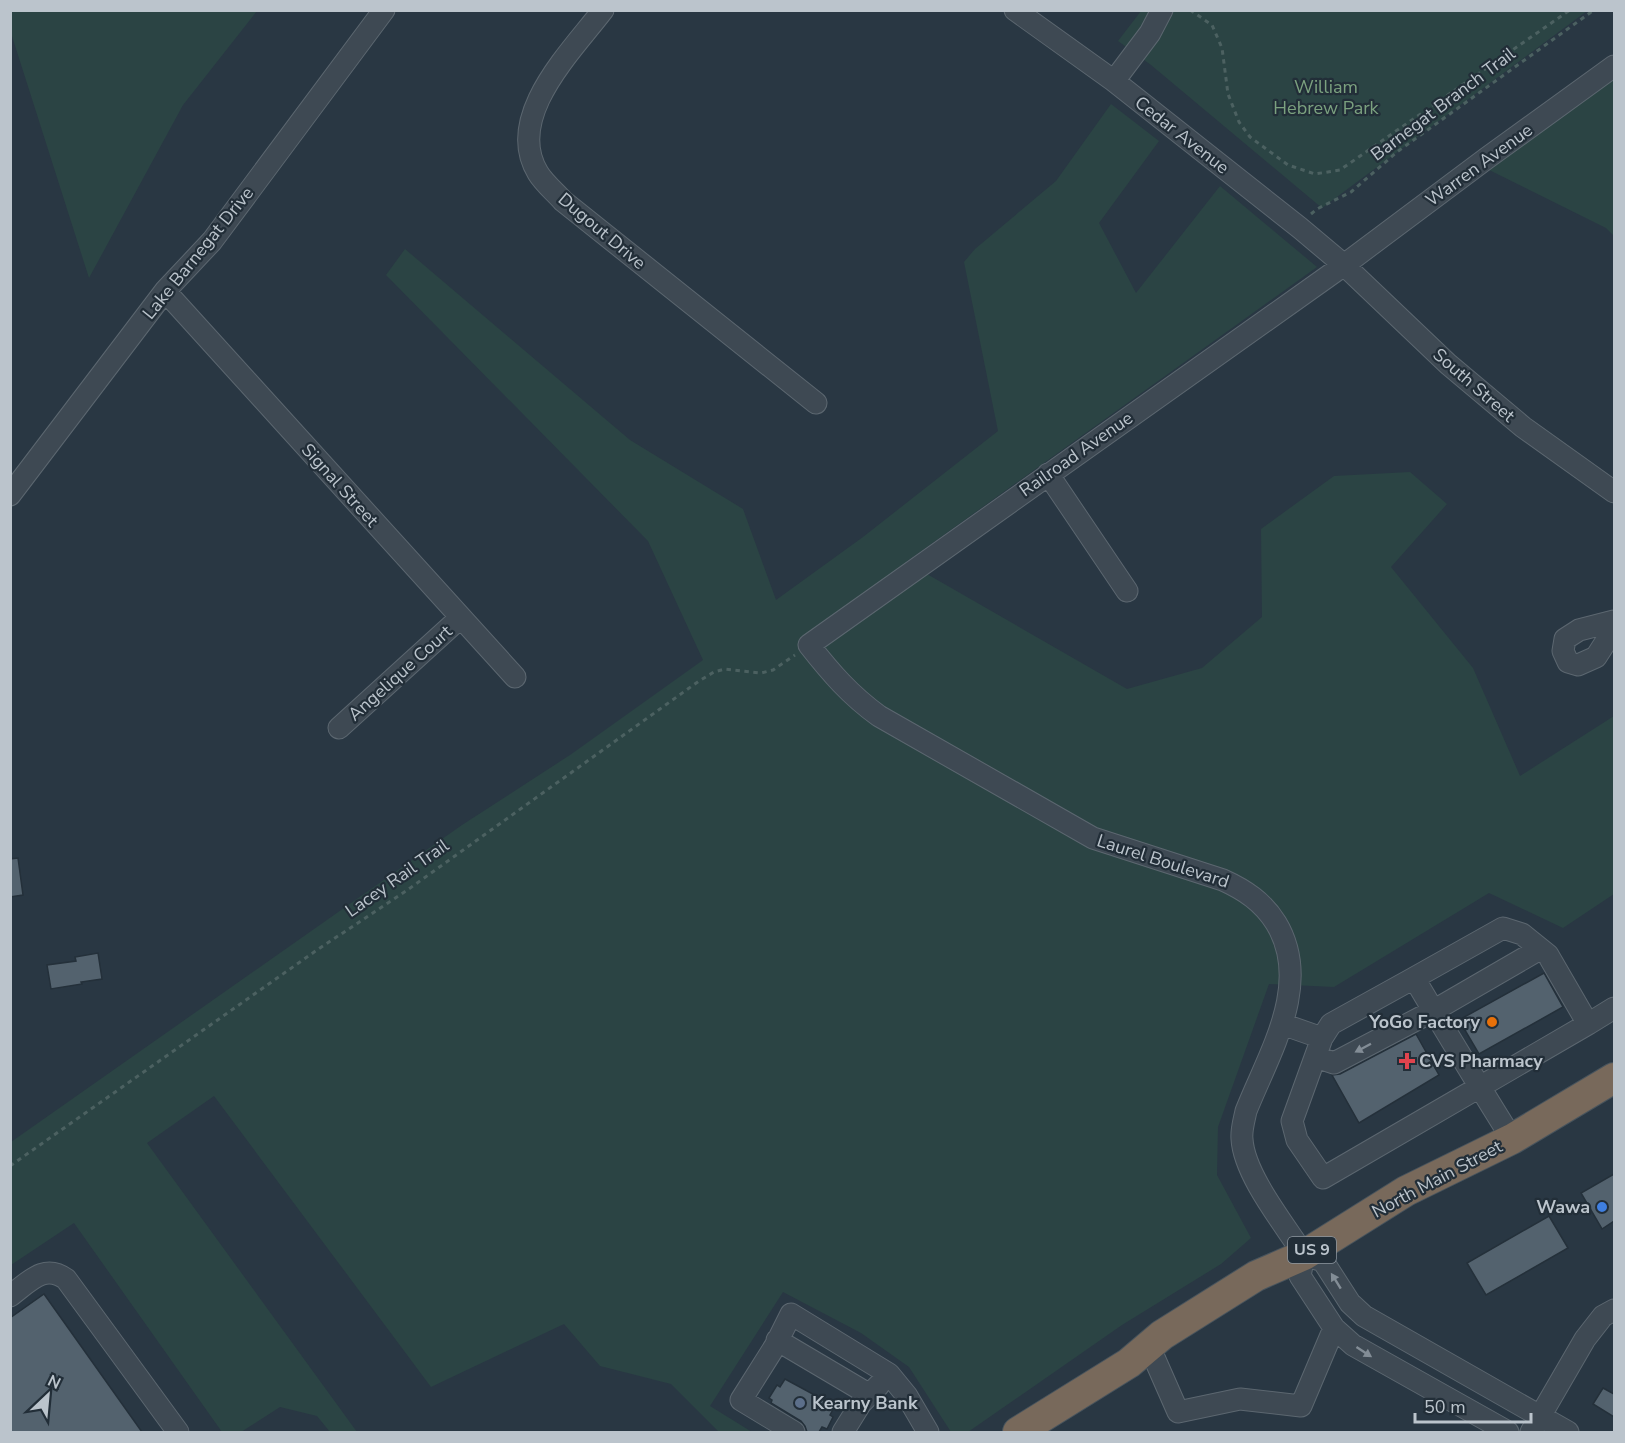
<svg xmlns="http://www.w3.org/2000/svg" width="1625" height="1443" viewBox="0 0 1625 1443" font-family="'Nunito Sans',sans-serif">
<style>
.green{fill:#2b4444}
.building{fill:#53626e;stroke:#24303a;stroke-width:1.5}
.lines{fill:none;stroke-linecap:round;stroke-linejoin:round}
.minor-casing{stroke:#5c6770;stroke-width:23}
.highway-casing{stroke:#48545d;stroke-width:32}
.path{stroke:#4c6161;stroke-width:3;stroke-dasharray:4.5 4.5;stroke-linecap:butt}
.minor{stroke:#3e4953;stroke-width:21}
.highway{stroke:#78695b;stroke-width:30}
.oneway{fill:#838d96}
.food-dot{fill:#e8710a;stroke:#222e38;stroke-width:2}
.health-dot{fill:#e0444e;stroke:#222e38;stroke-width:2}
.shop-dot{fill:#3f7fe0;stroke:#222e38;stroke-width:2}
.service-dot{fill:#5c6f8a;stroke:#222e38;stroke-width:2}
.labels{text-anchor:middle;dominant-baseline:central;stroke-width:4.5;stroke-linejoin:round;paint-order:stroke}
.shield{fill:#222e38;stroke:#8d97a0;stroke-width:1.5}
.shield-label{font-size:16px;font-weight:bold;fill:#bbc4cc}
.park-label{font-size:18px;fill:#7ba17f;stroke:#222e38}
.street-label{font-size:18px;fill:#bbc4cc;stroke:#222e38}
.poi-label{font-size:18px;font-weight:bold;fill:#bbc4cc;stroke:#222e38;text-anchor:end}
</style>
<rect width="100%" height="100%" fill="#293743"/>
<path class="green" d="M10 11H257L183 105 89 278 11 33Z
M1141 11H1587L1322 208 1151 65 1118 41Z
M1614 60V236L1606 228 1473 162Z
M1111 104 1159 141 1099 223 1136 293 1220 186 1317 267 906 562 1127 689 1202 668 1262 617 1261 529 1334 476 1410 472 1447 504 1391 567 1473 668 1520 776 1614 716V894L1563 928 1489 893 1334 987 1269 984 1218 1127 1217 1175 1251 1238 1221 1264 1122 1325 968 1432H951L909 1367 861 1333 783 1292 710 1406 752 1432H719L671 1384 600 1366 564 1324 431 1387 214 1096 147 1143 357 1432H330L317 1416 280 1407 241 1432H222L74 1223 11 1265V1142L462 825 570 755 703 660 648 541 386 275 405 249 630 440 743 509 776 600 863 537 998 431 964 262 975 249 1056 181Z"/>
<path class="building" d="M18 858 23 895 10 897V859Z
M98 953 102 979 81 982 82 984 51 989 47 965 76 961 75 957Z
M1544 973 1563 1007 1479 1054 1459 1020Z
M1416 1034 1439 1075 1359 1123 1332 1075 1340 1074Z
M1614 1174V1221L1602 1229 1581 1193Z
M1549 1216 1568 1248 1486 1295 1467 1263Z
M44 1294 142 1432H10V1318Z
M785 1379 835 1406 830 1415 833 1417 827 1429 822 1427 819 1432H807L805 1426 801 1421 771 1403 772 1400 769 1398 777 1385 780 1387Z
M1603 1388 1614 1394V1417L1593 1404Z"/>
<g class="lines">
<defs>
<path id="minor" d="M603 10C571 52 504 117 538 173 544 183 555 192 563 201L816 403
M1015 10 1114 81 1300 228 1344 265 1448 364 1523 427 1614 492
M1114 81 1150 33 1162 10
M165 291 515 677
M1048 474 1127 591
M10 495 165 291 212 241 384 10
M1614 621 1579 630 1565 639 1563 651 1568 662 1578 665 1596 657 1614 629
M339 728 460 618
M1414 978 1503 928 1522 934 1548 955 1588 1024 1323 1178 1297 1140 1292 1121 1322 1038 1331 1024 1414 978C1446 1032 1479 1086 1512 1139
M1282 1024 1322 1038
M1588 1024 1614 1008
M1316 1057 1334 1063 1433 1011 1540 949
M1304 1255 1300 1276 1334 1328 1353 1345 1508 1432
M10 1296C29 1282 44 1263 66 1279L178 1432
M777 1340 870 1395
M1149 1346 1178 1412 1240 1399 1301 1406 1334 1328
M794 1432 741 1400 775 1346 791 1314 889 1374 907 1396 928 1432
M843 1432 861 1403 879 1385
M1531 1432 1585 1339 1603 1316 1614 1310
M1568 1432 1364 1316 1350 1303 1323 1261 1304 1255C1285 1225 1244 1175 1242 1139 1241 1130 1244 1121 1246 1111 1269 1053 1313 984 1276 923 1263 902 1245 890 1223 880L1093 838 879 716C850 695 831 673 809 645L1344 265 1487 158 1614 66"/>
<path id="highway" d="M1018 1432 1129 1363 1162 1335 1256 1276 1304 1255 1406 1191 1512 1139 1614 1078"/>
</defs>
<use href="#minor" class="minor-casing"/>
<use href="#highway" class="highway-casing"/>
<path class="path" d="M1190 10 1212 25 1222 48 1228 94 1239 122 1250 137 1288 165 1315 174 1340 170 1570 10
M1311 214 1317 209 1351 192 1397 152 1594 10
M10 1166 317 950 406 891 699 681 714 672 725 669 761 673 773 670 795 655"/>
<use href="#minor" class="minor"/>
<use href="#highway" class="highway"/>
</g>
<defs><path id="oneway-solid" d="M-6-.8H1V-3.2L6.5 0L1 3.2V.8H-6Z" transform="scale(1.5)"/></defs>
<g class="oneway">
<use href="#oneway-solid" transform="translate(1363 1048) rotate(152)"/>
<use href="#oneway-solid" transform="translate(1336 1281) rotate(-122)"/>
<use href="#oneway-solid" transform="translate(1364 1352) rotate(33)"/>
</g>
<circle class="food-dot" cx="1492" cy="1022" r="6"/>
<path class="health-dot" d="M1404 1052h6v6h6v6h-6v6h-6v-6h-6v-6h6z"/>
<circle class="shop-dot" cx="1602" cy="1207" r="6"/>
<circle class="service-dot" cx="800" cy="1403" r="6"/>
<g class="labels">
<rect class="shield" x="1288" y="1237" width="48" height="26" rx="4.5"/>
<g class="shield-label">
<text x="1312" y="1250">US 9</text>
</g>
<g class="park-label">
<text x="1326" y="87">William<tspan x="1326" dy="21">Hebrew Park</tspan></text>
</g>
<g class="street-label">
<text transform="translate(1443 104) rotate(-37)">Barnegat Branch Trail</text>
<text transform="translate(1182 135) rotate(38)">Cedar Avenue</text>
<text transform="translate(1479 165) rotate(-36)">Warren Avenue</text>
<text transform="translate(602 231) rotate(40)">Dugout Drive</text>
<text transform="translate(198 253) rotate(-51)">Lake Barnegat Drive</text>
<text transform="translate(1474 385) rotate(41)">South Street</text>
<text transform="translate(1076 454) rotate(-35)">Railroad Avenue</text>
<text transform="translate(340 485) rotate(48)">Signal Street</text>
<text transform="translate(400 673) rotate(-42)">Angelique Court</text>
<text transform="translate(1163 861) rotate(18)">Laurel Boulevard</text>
<text transform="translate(397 878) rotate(-35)">Lacey Rail Trail</text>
<text transform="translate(1437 1179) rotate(-28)">North Main Street</text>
</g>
<g class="poi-label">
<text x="1480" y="1022">YoGo Factory</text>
<text x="1419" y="1061" text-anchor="start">CVS Pharmacy</text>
<text x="1590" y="1207">Wawa</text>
<text x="812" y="1403" text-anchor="start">Kearny Bank</text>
</g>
</g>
<rect width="1625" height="1443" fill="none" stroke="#bbc4cc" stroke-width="24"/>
<g transform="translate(48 1395) rotate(26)" stroke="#222e38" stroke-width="4.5" paint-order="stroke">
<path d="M0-4.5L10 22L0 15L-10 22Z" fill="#bbc4cc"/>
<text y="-9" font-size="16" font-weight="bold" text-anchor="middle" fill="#bbc4cc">N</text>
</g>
<path d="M1415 1413v9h116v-9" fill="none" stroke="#bbc4cc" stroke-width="3"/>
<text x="1424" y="1413" font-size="18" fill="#bbc4cc" stroke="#222e38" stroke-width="4.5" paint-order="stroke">50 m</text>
</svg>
